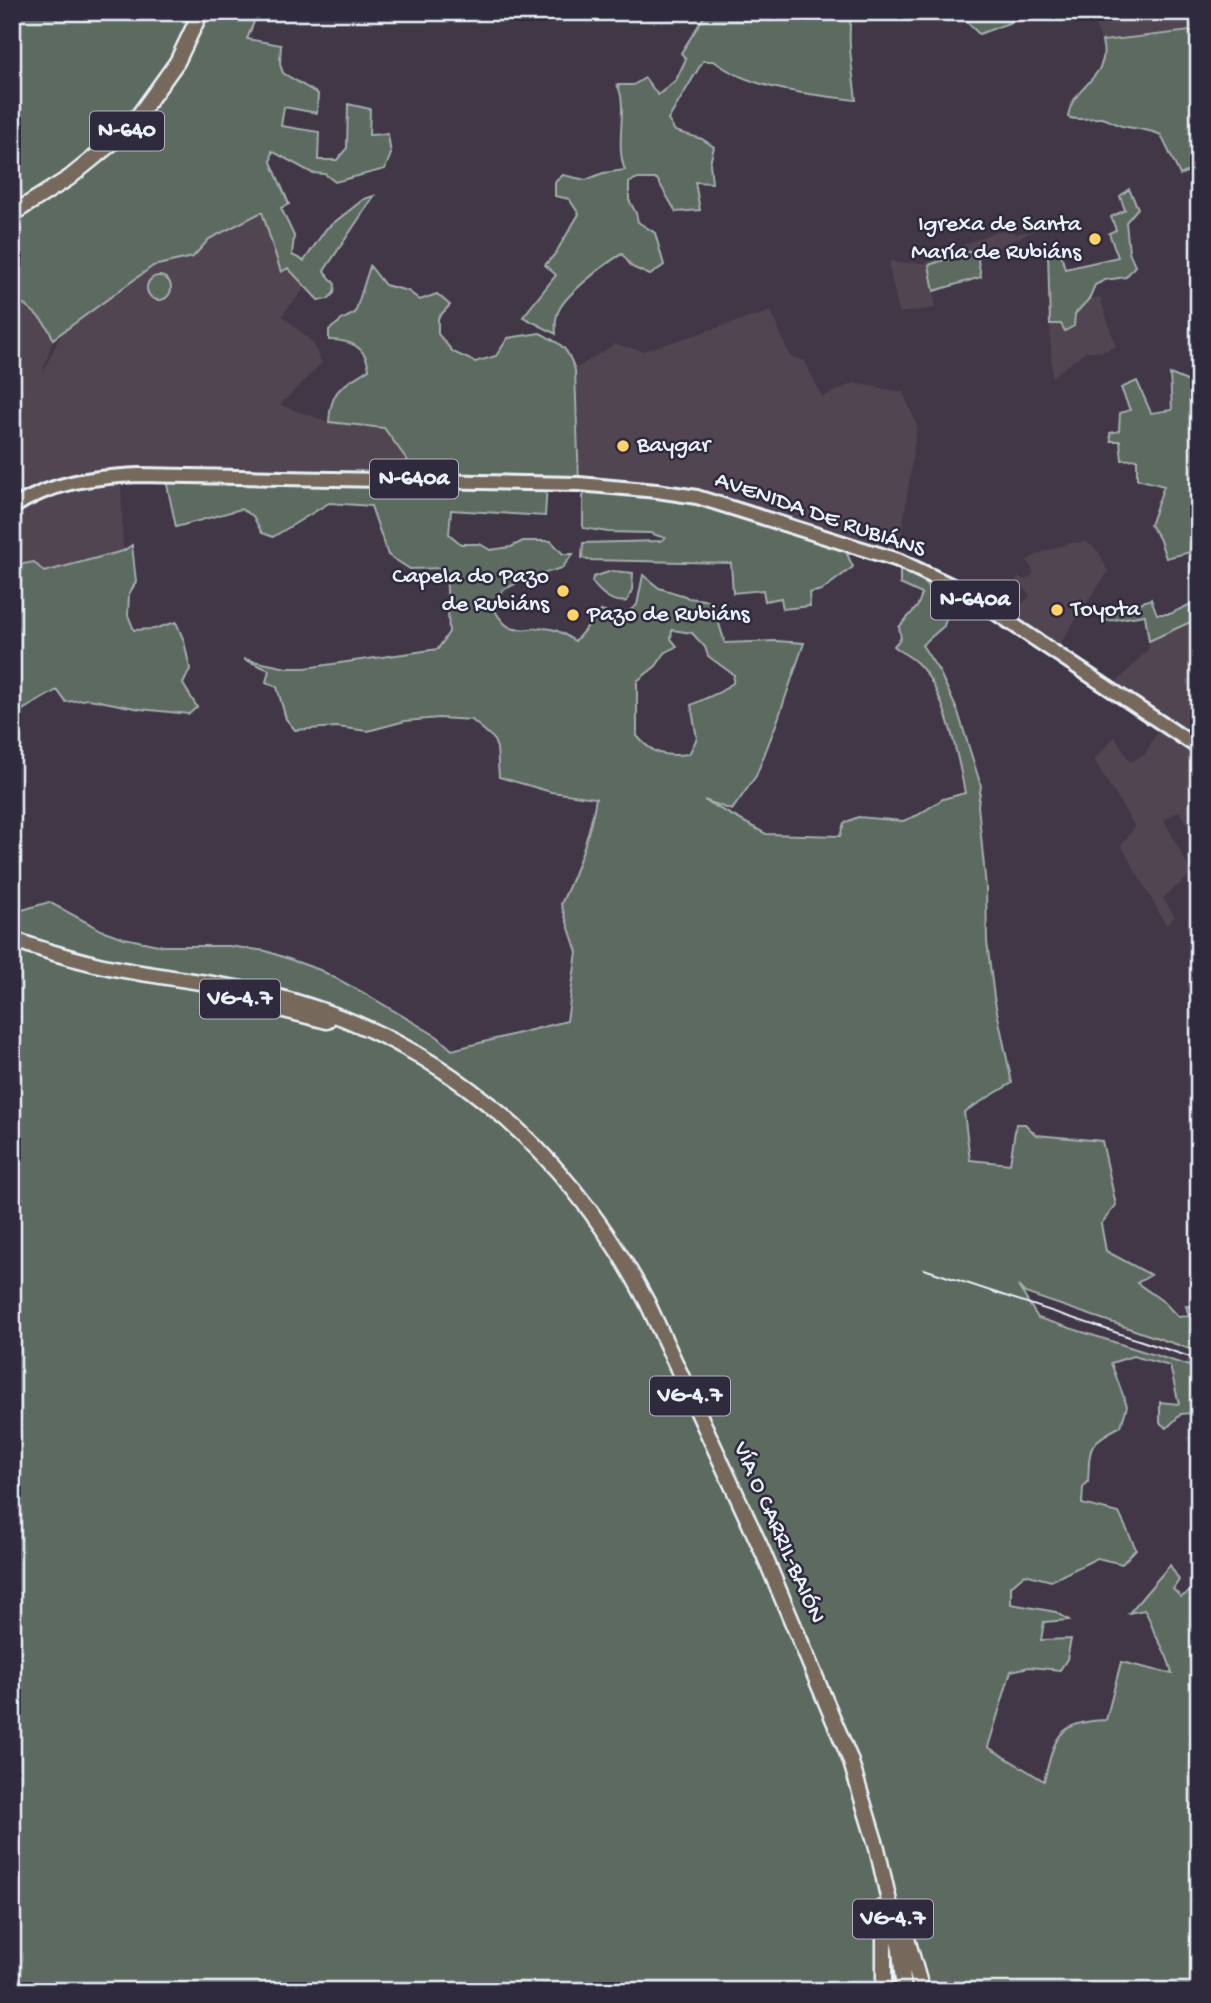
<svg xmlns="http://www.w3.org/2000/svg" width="1211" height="2003" viewBox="0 0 1211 2003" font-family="'Gochi Hand',sans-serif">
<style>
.built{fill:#514451}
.green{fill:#5b6a60;stroke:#a2aeac;stroke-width:2;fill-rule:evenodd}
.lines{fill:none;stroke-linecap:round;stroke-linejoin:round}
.primary-casing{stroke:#e8f1f8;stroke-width:18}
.highway-casing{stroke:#e8f1f8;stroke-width:19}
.primary{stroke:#76695c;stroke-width:12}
.highway{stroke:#76695c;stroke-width:14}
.rail{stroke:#e8f1f8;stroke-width:2}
.poi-dot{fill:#ffd166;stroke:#2f2a3d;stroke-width:2.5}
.labels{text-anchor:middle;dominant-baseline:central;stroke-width:5;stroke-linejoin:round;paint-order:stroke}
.shield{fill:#2f2a3d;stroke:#b0b5c0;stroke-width:2}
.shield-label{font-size:23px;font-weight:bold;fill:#e8f1f8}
.poi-label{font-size:24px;fill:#e8f1f8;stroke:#2f2a3d;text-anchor:start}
.street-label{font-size:24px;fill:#e8f1f8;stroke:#2f2a3d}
</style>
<rect width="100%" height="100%" fill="#413747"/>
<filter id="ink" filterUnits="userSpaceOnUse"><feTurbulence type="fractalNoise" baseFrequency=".0143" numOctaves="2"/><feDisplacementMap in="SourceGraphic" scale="14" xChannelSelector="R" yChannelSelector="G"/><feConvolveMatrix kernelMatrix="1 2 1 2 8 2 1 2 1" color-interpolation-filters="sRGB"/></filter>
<g filter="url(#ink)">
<path class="built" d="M1089 12H1199V30L1102 41Z
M262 212 282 272 287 267 306 287 282 315 313 343 322 363 280 405 329 422 384 428 422 480 121 476 123 551 44 572 34 562 12 566V425L22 418 25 412 12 423V296L25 304 51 331 53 339 42 375 62 332 154 266 192 257 209 239Z
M1012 229 1013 234 1036 230 979 257 983 278 934 291 935 308 899 313 889 267 891 260 897 263H925L940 257 945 252 992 233Z
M1100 297 1116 347 1101 352 1087 351 1052 377 1050 324H1061L1075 314 1089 299Z
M771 311 790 356 805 361 822 397 854 383 903 392 917 426 898 560 579 484 575 370 578 367 615 344 643 351Z
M1087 542 1099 552 1108 572 1054 652 1010 616 1030 596 1022 585 1015 581 1018 577 1026 580 1034 573 1027 560 1043 552 1070 543Z
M1199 618V846L1179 811 1164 820 1192 874 1163 898 1175 917 1166 925 1121 845 1135 827 1094 760 1115 736 1130 762 1145 754 1162 723 1116 683 1148 649 1149 641Z"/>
<path class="green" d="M12 12H258L247 39 281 45 280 64 283 73 318 94 317 113 284 107 281 126 319 132 318 160H337L347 148 348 104 370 109 369 135 388 134 391 154 385 169 335 182 325 174 312 173 272 151 271 162 289 204 281 208 294 236 292 255 304 261 326 229 364 199 374 196 324 271 335 284 334 293 328 299 318 300 288 268 281 272 262 212 209 239 193 257 153 266 53 339C48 321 27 306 12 296Z
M707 12H876L871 17 851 15C847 43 853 73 856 100 810 94 751 90 714 61H703L668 120 675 131 702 139 714 147 710 163 712 183 695 182 700 210 676 212 657 179H635L629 183V200L636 213 638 222 655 233 664 265 650 275 632 267 622 254C607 262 568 293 560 308 555 316 555 325 556 334L523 317 556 275 545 265 555 254 579 214 569 199 555 196V182L563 175 586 180 603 173 625 170C614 144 629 104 617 85H633L645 78 658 95 676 80 686 59 681 53Z
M935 12H1013L1017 20 979 34 965 20Z
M1199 30V166L1180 175 1161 135C1148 129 1135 129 1122 126 1115 124 1108 119 1101 118 1089 117 1079 122 1068 117 1072 84 1112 79 1102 41Z
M1129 189 1138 208 1126 222 1129 252 1135 266 1126 277 1105 280 1095 285 1089 299 1075 314 1074 326 1065 331 1061 324H1050L1048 252 1058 243 1065 269 1118 257 1109 233 1116 230 1111 217 1125 210 1120 196Z
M976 249 981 277 934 291 929 265Z
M370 266 385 285 408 291 420 300 437 294 450 305 438 318V334L453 352 475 362 496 356 508 338 540 333C562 345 566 345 575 370L579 484H547L545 516 451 510 449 534 461 544H480L490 550 511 547 523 541H551L563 554H573L562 568 525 579 503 590 493 607C513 646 527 621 555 630 562 632 569 638 575 641L601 611 621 617 637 605 643 575 659 588 685 596 688 598 712 601 725 643 776 641 804 643 777 722 756 776 732 810 704 800 766 834 840 836 844 823 858 817 903 821 918 815 943 799 965 793C958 757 945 688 916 662 909 656 901 652 894 646L901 638 899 627 917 607 922 594 900 584V568L911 566 948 612 944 626 922 645 940 673 958 712 981 786 978 805 986 887 987 942 994 997 1012 1083 964 1112 970 1160 1010 1164 1016 1124H1025L1036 1135 1102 1141 1116 1205 1101 1224 1106 1251 1151 1275 1137 1283 1164 1302 1178 1317 1189 1316 1186 1306 1191 1307 1199 1314V1352L1025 1293 1018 1286 1038 1318 1199 1369V1441L1196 1440 1190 1421 1191 1413 1181 1414 1167 1428 1160 1423V1402L1179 1404 1170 1366 1133 1356 1111 1363 1127 1406 1121 1426C1087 1444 1090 1445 1088 1482L1083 1487 1082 1504 1119 1513 1136 1549 1122 1564 1097 1558 1051 1581 1025 1574 1011 1586V1604L1056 1612 1069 1620 1044 1622 1041 1640 1071 1639 1067 1659 1060 1670 1029 1667 1011 1671 988 1747 1044 1781C1055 1738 1056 1722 1106 1720L1121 1662 1172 1674C1169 1658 1163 1649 1156 1636 1151 1627 1151 1619 1144 1610L1129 1613 1170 1565 1179 1580 1173 1589 1181 1597 1199 1586V1991H12V913L49 902 101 930 124 938 163 946H229L266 951 320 970 364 993 438 1037 452 1050 567 1021 577 952 561 904C577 870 590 835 596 798L551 792 499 777 497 748 493 738 472 720 439 718 405 721 368 731 337 727 295 730 286 719 277 687 266 682 269 670 244 659 287 668H305L438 649 449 632 446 568 410 569 388 555 371 506 329 503 273 537 262 533 253 516 241 509 176 527 165 475 421 479 384 428 329 422C331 387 343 386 369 369 366 346 350 340 329 340V330L343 319 355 313ZM672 630 692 633 705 647 708 656 734 675 733 683 720 692 691 705 697 738 689 754C666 757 653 755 637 736V681L656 666 665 653 677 646 671 639Z
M147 288a12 12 0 1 1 24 0a12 12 0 1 1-24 0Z
M1170 374 1199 386V550L1166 558 1159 538 1150 525 1164 486 1137 479V459L1122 460 1120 441H1111L1110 433 1119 431 1120 413 1130 410 1121 388 1137 381 1151 413 1172 410Z
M586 489 657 491 876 553 847 554 853 567 822 590 809 593 810 606 783 609 781 598 765 601 763 590 733 593 731 563 588 560 582 558 583 543 660 541 665 538 650 533 608 532 583 528V497Z
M132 545 136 582 129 594 128 615 134 630 154 629 176 622 184 641 190 669 183 684 197 707 189 714 140 709 89 699 66 702 57 690 12 716V566L34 562 44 572 123 551Z
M612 571 633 573 632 590 627 601C612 604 601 594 592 582L593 577Z
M1151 599 1157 614H1170L1199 600V618L1149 641 1145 615 1101 622 1115 612Z"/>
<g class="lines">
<defs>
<path id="primary" d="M12 508C51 482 93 477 139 475L579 484 657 491 697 497 898 560 961 590 1199 748"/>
<path id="highway" d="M12 214 69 178 128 130 177 62 201 12
M12 939C41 950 70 958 99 965 152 977 208 981 262 993 435 1033 566 1147 647 1302L761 1548 850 1759 877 1848 900 1950 904 1991
M225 995 327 1021
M881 1908 884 1925V1991
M904 1928 922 1991"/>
</defs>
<use href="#primary" class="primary-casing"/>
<use href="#highway" class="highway-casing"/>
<use href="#primary" class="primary"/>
<use href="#highway" class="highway"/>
<path class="rail" d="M924 1269 1199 1360"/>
</g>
</g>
<g class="poi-dot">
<circle cx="1095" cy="239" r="7"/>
<circle cx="623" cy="446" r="7"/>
<circle cx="563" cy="591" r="7"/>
<circle cx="1057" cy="610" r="7"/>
<circle cx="573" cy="615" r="7"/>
</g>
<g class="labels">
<g class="shield">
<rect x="90" y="111.5" width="74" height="39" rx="5"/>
<rect x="370" y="459.5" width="88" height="39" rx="5"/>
<rect x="931" y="580.5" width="88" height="39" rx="5"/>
<rect x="200" y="979.5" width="80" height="39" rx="5"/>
<rect x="650" y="1376.5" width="80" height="39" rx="5"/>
<rect x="853" y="1899.5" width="80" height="39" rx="5"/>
</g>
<g class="shield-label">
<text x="127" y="131">N-640</text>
<text x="414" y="479">N-640a</text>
<text x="975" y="600">N-640a</text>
<text x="240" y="999">VG-4.7</text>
<text x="690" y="1396">VG-4.7</text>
<text x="893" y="1919">VG-4.7</text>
</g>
<g class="poi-label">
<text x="1081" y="225" text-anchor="end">Igrexa de Santa<tspan x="1081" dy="28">María de Rubiáns</tspan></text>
<text x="637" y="446">Baygar</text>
<text x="549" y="577" text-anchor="end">Capela do Pazo<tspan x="549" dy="28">de Rubiáns</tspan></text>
<text x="1071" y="610">Toyota</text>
<text x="587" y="615">Pazo de Rubiáns</text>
</g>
<g class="street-label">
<text transform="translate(820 516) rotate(19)">AVENIDA DE RUBIÁNS</text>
<text transform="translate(778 1533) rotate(66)">VÍA O CARRIL-BAIÓN</text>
</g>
</g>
<rect width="1211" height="2003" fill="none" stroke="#2f2a3d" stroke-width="42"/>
<rect x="21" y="21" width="1169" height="1961" fill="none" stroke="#e8f1f8" stroke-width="2.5" filter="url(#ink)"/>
</svg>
